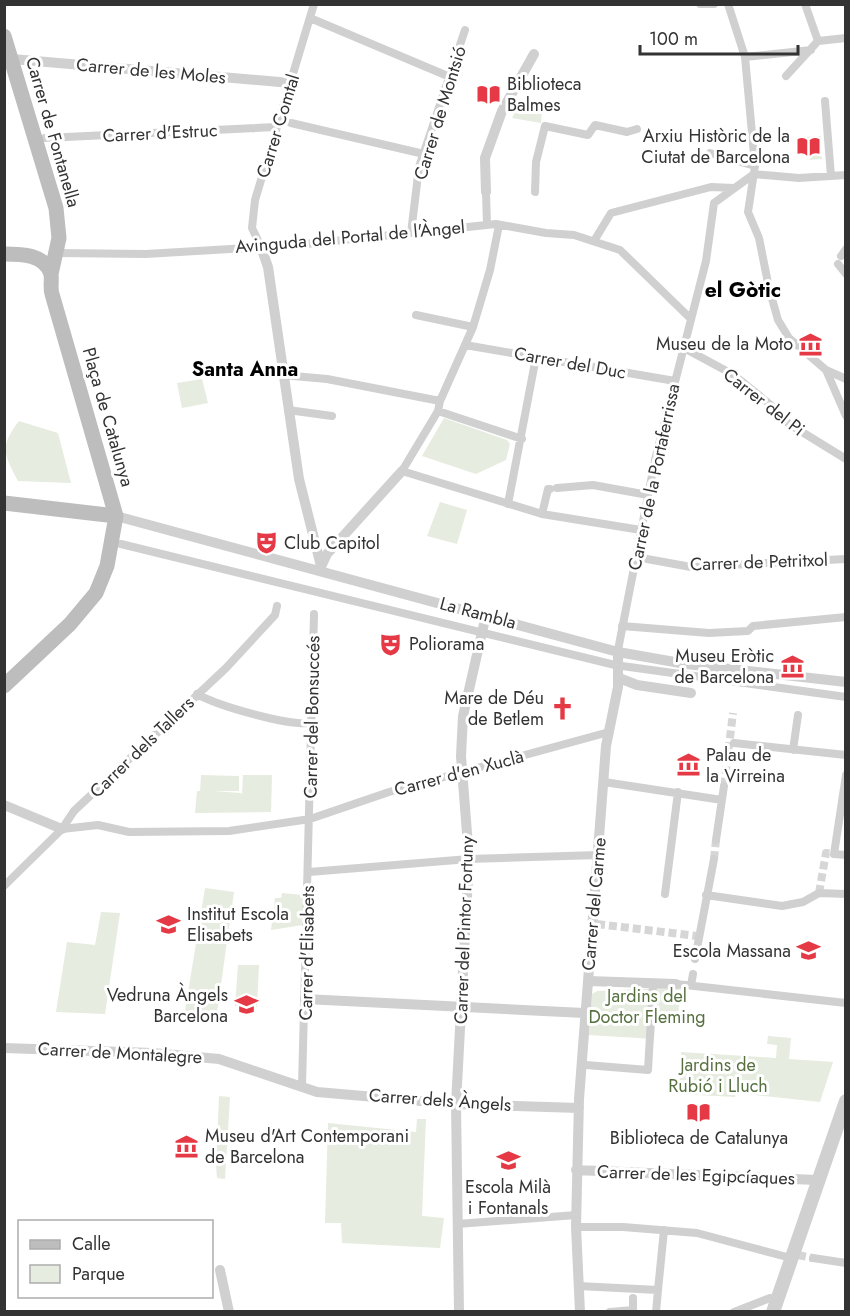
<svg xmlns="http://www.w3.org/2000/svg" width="850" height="1316" viewBox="0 0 850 1316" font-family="Jost,sans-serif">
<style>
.green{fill:#e6ecdf}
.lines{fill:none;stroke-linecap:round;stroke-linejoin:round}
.pedestrian-tunnel{stroke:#d6d6d6;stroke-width:8;stroke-dasharray:8 4;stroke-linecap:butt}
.pedestrian{stroke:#d0d0d0;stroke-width:8}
.minor{stroke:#d0d0d0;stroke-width:10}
.tertiary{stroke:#d0d0d0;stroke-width:14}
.secondary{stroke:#bdbdbd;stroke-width:15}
.labels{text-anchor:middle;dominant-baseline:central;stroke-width:6;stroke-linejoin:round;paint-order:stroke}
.street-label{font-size:18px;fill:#333;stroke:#fff}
.poi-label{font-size:18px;fill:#333;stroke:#fff;text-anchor:start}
.park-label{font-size:18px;fill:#56703f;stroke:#fff}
.neighbourhood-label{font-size:20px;font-weight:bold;fill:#000;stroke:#fff}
.quarter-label{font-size:21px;font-weight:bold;fill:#000;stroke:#fff}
</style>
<rect width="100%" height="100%" fill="#fff"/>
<path class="green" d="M519 104 542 111 541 123 512 118Z
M821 136 822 159 807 160 804 137Z
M202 379 208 403 182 408 177 383Z
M444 418 507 440 510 444 506 460 476 474 422 456Z
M19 421 58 433 71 483 18 481C3 453 0 446 19 421Z
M440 502 467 510 457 544 427 536Z
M201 775 239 776V791H213L241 793 242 795 243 775H272L271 812 195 813 197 791H200Z
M205 888 234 892 216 1020 184 1017Z
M282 893 303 895V925L271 930 275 898H281Z
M101 912 120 913 105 1014 56 1012 67 942 95 945Z
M238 965H259L257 1007 235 1006Z
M681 987 677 1024 655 1023 654 1039 589 1035 592 994 597 991Z
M768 1036 791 1038 789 1059 833 1062 820 1102 736 1093 735 1097 679 1094 681 1052 776 1058 777 1045 767 1044Z
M219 1096 230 1097 225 1179 217 1178 216 1165Z
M417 1119H426L422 1216 444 1218 440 1248 342 1243 341 1223H325L328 1123 416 1132Z"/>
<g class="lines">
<path class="pedestrian-tunnel" d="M724 786 733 713
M714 859 716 840
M819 893 826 853 834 854
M597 924 697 936
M798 1255 813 1258"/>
<path class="pedestrian" d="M700 4H714
M728 4 745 57 755 166 748 212 759 238 769 288 778 320 789 338 826 370 846 416
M805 4 818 41
M310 18 450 77
M818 41 846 38
M745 57 811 50
M786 76 818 41
M825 101 831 176
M291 123 424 154
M45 138 276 127
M710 153 755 166
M486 192 487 225
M535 192 536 162 545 126 588 135 595 125 627 132 637 129
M499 225 490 270 473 327 440 401 438 411 402 471 542 514 641 530
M411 233 419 167 465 30
M594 241 611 213 711 187 734 188
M261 247 252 228 255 200 314 4
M55 253 146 254 296 245 496 224 546 233 574 235 620 250 691 319
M841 256 846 249
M838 264 846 274
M416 315 473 327
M465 345 675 381
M682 347 734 375 772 406 789 424 846 459
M826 370 846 379
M282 375 327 379 440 401
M288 410 332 416
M438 411 522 439
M557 488 593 485 648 495
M508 504 536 357
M542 514 548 489H550
M121 544 615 665 846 697
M636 557 691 567 846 559
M622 626 709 633 748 631 753 626 846 617
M618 650 655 460 706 261 714 203 754 174 799 178 846 175
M197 694C218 706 288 726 311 723
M734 743 846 755
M793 750 798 715
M846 775 834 854 846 855
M604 782 722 800
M62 829 98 825 129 832 229 831 310 819 389 792 609 732
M716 840 724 786
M309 872 469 859 599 855
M4 886 62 829 74 811 226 668 275 615 277 606
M665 894 678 792
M706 895 782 906 803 902 819 893 846 894
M695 959 714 859
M676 984 846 1003
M691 985 693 974
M586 1065 648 1070 653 984
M302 1087 314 614
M457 1224 576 1215
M576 1227H623L697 1233 791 1258
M813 1258 846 1263
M578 1286 658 1290 664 1230
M610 1312 633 1310V1298
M656 1312 658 1290
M734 1312 770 1298 777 1299"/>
<path class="minor" d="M12 59 291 83
M486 192 485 158 502 111 534 54
M261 247 268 267 299 479 321 566
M116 516 618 652 686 664 846 682
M320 569 327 554 402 471
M619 678 637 685 691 693
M4 805 62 829
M588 981 676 984
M305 999 584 1013
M4 1048 153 1053 219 1059 317 1092 456 1104 579 1108
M576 1170 817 1180
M220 1270 229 1312
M459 1312 456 1104 469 859 461 756 463 716 486 615
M580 1312 576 1227 579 1099 606 746 618 687V650"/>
<path class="tertiary" d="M773 1312 846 1101"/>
<path class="secondary" d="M4 36 56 208 59 238 51 274
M4 254C21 254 45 254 51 274 52 280 50 288 52 294L116 516 107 566 96 593 70 624 4 686
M4 503 116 516"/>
</g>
<defs>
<symbol id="library-bare" viewBox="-9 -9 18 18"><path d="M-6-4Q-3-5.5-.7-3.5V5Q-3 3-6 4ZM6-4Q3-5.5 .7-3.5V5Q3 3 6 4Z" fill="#e63946" stroke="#fff" stroke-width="2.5" paint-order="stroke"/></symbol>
<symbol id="museum-bare" viewBox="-9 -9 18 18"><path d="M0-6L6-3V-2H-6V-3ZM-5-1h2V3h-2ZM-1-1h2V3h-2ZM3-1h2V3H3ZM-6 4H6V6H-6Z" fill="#e63946" stroke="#fff" stroke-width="2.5" paint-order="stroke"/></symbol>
<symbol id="theatre-bare" viewBox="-9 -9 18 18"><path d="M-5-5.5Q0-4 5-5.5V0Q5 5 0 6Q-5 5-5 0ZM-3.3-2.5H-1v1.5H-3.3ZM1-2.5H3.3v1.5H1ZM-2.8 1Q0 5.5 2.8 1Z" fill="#e63946" stroke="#fff" stroke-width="2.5" paint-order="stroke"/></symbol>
<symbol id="church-bare" viewBox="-9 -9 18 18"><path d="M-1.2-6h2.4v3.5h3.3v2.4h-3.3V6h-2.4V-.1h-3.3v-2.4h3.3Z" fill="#e63946" stroke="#fff" stroke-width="2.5" paint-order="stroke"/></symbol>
<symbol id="school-bare" viewBox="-9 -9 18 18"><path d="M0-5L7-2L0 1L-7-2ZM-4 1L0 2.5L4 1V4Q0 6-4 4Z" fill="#e63946" stroke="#fff" stroke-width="2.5" paint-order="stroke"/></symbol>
</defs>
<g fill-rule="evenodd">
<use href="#library-bare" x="472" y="78" width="33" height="33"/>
<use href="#library-bare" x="792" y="130" width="33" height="33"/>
<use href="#museum-bare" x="794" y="328" width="33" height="33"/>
<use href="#theatre-bare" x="250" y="526" width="33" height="33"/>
<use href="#theatre-bare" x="374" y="628" width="33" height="33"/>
<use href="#museum-bare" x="776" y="650" width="33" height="33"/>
<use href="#church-bare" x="546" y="692" width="33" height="33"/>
<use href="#museum-bare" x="672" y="748" width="33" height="33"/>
<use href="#school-bare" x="152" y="908" width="33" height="33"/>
<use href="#school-bare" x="792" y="934" width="33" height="33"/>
<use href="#school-bare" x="230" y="988" width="33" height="33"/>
<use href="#library-bare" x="682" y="1096" width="33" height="33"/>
<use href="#museum-bare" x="170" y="1130" width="33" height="33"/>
<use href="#school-bare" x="492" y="1144" width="33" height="33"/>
</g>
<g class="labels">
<g class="street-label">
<text transform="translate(151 71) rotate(5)">Carrer de les Moles</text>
<text transform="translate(440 113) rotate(-73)">Carrer de Montsió</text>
<text transform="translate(278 126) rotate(-73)">Carrer Comtal</text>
<text transform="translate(53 132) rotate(74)">Carrer de Fontanella</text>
<text transform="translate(160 133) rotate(-3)">Carrer d'Estruc</text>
<text transform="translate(350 237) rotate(-5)">Avinguda del Portal de l'Àngel</text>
<text transform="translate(570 363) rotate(10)">Carrer del Duc</text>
<text transform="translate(764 402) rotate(38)">Carrer del Pi</text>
<text transform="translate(108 417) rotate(74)">Plaça de Catalunya</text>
<text transform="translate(654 477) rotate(-78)">Carrer de la Portaferrissa</text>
<text transform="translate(759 562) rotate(-2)">Carrer de Petritxol</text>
<text transform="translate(478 613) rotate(15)">La Rambla</text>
<text transform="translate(312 717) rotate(-89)">Carrer del Bonsuccés</text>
<text transform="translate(142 747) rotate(-44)">Carrer dels Tallers</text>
<text transform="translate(459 773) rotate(-15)">Carrer d'en Xuclà</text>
<text transform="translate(594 904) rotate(-85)">Carrer del Carme</text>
<text transform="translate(464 930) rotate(-88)">Carrer del Pintor Fortuny</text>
<text transform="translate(307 953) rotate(-89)">Carrer d'Elisabets</text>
<text transform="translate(120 1053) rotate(3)">Carrer de Montalegre</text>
<text transform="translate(440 1100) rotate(4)">Carrer dels Àngels</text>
<text transform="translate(696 1175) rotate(2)">Carrer de les Egipcíaques</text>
</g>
<g class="poi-label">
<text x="507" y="84">Biblioteca<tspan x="507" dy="21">Balmes</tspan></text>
<text x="790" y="136" text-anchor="end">Arxiu Històric de la<tspan x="790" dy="21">Ciutat de Barcelona</tspan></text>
<text x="793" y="344" text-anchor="end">Museu de la Moto</text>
<text x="284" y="543">Club Capitol</text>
<text x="409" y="644">Poliorama</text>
<text x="774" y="656" text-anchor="end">Museu Eròtic<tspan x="774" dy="21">de Barcelona</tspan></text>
<text x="544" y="698" text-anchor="end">Mare de Déu<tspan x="544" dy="21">de Betlem</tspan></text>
<text x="706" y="755">Palau de<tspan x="706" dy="21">la Virreina</tspan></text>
<text x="187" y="914">Institut Escola<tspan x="187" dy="21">Elisabets</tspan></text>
<text x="791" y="951" text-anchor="end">Escola Massana</text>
<text x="228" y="995" text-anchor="end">Vedruna Àngels<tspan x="228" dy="21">Barcelona</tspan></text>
<text x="205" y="1136">Museu d'Art Contemporani<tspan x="205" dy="21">de Barcelona</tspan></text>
<text x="699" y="1138" text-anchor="middle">Biblioteca de Catalunya</text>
<text x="508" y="1187" text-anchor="middle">Escola Milà<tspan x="508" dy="21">i Fontanals</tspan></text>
</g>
<g class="park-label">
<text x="647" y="996">Jardins del<tspan x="647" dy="21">Doctor Fleming</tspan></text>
<text x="718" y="1065">Jardins de<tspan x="718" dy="21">Rubió i Lluch</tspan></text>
</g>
<g class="neighbourhood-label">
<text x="245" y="369">Santa Anna</text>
</g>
<g class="quarter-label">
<text x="743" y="290">el Gòtic</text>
</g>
</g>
<rect width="850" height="1316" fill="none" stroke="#333333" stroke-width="12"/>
<rect x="18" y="1220" width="195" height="78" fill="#ffffff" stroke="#adadad" stroke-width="1.5"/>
<rect x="30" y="1240" width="30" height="9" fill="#bdbdbd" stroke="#adadad" stroke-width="1.5"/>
<text x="72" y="1250" font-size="18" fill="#333333">Calle</text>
<rect x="30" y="1265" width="30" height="18" fill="#e6ecdf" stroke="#adadad" stroke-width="1.5"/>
<text x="72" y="1280" font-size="18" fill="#333333">Parque</text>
<path d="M640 45v9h158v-9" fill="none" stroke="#333333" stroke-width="3"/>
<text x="649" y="45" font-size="18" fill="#333333" stroke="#ffffff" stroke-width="4.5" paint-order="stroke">100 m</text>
</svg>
